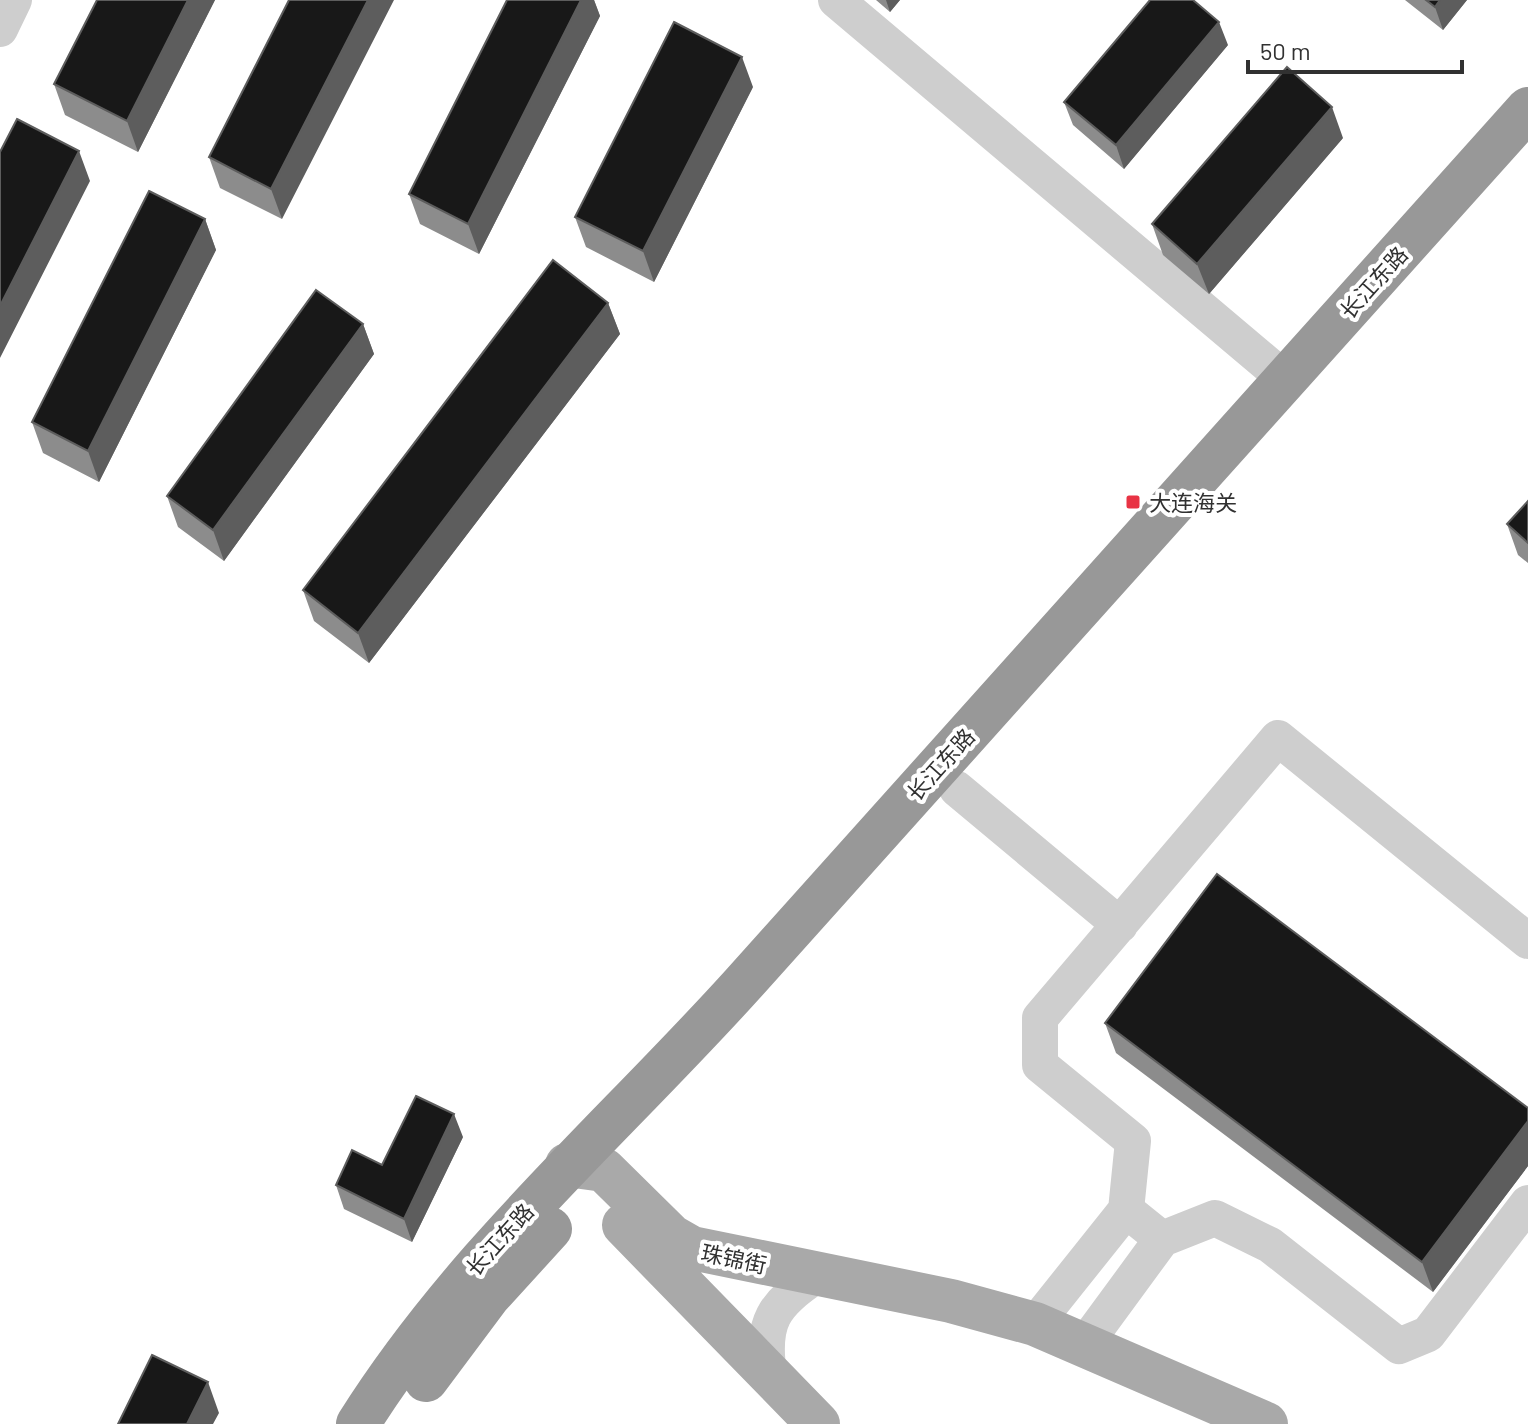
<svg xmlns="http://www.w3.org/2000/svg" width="1528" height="1424" viewBox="0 0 1528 1424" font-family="Barlow,'Noto Sans SC',sans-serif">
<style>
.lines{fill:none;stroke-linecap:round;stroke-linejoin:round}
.minor{stroke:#cecece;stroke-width:36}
.major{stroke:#a9a9a9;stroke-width:44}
.highway{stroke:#989898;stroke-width:44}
.wall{fill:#8c8c8c}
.shaded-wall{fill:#5d5d5d}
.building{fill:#181818;stroke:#5d5d5d;stroke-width:2}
.poi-dot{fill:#e83344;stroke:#fff;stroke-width:3}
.labels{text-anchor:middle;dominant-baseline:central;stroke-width:8;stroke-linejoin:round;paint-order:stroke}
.street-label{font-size:22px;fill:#313131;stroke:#fff}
.poi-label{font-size:22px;fill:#313131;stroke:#fff;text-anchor:start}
</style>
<rect width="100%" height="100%" fill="#fff"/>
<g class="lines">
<path class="minor" d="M836 0 1285 379
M0 29 14 0
M957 789 1120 925
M1162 1239 1126 1210 1133 1141 1040 1065V1018L1278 738 1528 941
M1035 1324 1126 1210
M1085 1344 1162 1239 1215 1218 1270 1245 1399 1346 1428 1334 1528 1203
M769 1375C761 1321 773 1305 817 1275"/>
<path class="major" d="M567 1165 604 1170 671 1236 692 1248 951 1301 1035 1324 1266 1424
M624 1225 818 1424"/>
<path class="highway" d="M426 1380 488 1297 550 1229
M358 1424C463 1257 611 1130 742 985 1004 693 1266 401 1528 109"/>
</g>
<path class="wall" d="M97 0H215L138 152 65 115 54 84Z
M289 0 282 219 220 188 209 157Z
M507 0H594L600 16 479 254 420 224 409 194Z
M876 0H900L890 12Z
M1405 0H1467L1443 30Z
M1228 45 1124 169 1073 125 1064 102Z
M753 87 654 282 586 247 575 217Z
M1343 138 1209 294 1163 255 1152 224Z
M205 219 216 250 99 482 43 453 32 422Z
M608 303 620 334 369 663 314 621 303 590Z
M363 324 374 354 224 561 178 527 167 496Z
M1528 501V563L1518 555 1507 524Z
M1105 1023 1528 1108V1166L1433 1292 1116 1053Z
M463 1137 412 1242 344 1209 336 1185 382 1165Z"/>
<path class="shaded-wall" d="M188 0H215L138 152 127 121Z
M368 0H394L282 219 271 189Z
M581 0H594L600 16 479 254 468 224Z
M886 0H900L890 12Z
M1440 0H1467L1443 30 1435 7Z
M1219 22 1228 45 1124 169 1116 145Z
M742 57 753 87 654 282 643 251Z
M1332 107 1343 138 1209 294 1197 264Z
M79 151 90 181 0 358V306Z
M205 219 216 250 99 482 88 451Z
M608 303 620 334 369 663 358 633Z
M363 324 374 354 224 561 213 530Z
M454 1114 463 1137 412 1242 404 1219Z
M1528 1121V1166L1433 1292 1422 1262Z
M208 1382 219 1413 213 1424H187Z"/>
<path class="building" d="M97 0H188L127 121 54 84Z
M289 0H368L271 189 209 157Z
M507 0H581L468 224 409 194Z
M1150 0H1193L1219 22 1116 145 1064 102Z
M1426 0H1440L1435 7Z
M674 22 742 57 643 251 575 217Z
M1287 67 1332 107 1197 264 1152 224Z
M17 119 79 151 0 306V152Z
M149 191 205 219 88 451 32 422Z
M553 260 608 303 358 633 303 590Z
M316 290 363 324 213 530 167 496Z
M1528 501V543L1507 524Z
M1217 874 1528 1108V1121L1422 1262 1105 1023Z
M416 1096 454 1114 404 1219 336 1185 352 1150 382 1165Z
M152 1355 208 1382 187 1424H118Z"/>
<rect class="poi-dot" x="1125" y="494" width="16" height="16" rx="4"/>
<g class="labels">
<g class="street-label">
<text transform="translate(1373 282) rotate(-48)">长江东路</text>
<text transform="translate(940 764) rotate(-48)">长江东路</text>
<text transform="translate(499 1239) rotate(-48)">长江东路</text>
<text transform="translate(734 1258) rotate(12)">珠锦街</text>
</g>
<g class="poi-label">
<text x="1149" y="502">大连海关</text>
</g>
</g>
<path d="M1248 60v12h214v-12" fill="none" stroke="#313131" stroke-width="4"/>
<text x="1260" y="60" font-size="24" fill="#313131" stroke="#ffffff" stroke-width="6" paint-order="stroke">50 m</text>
</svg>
